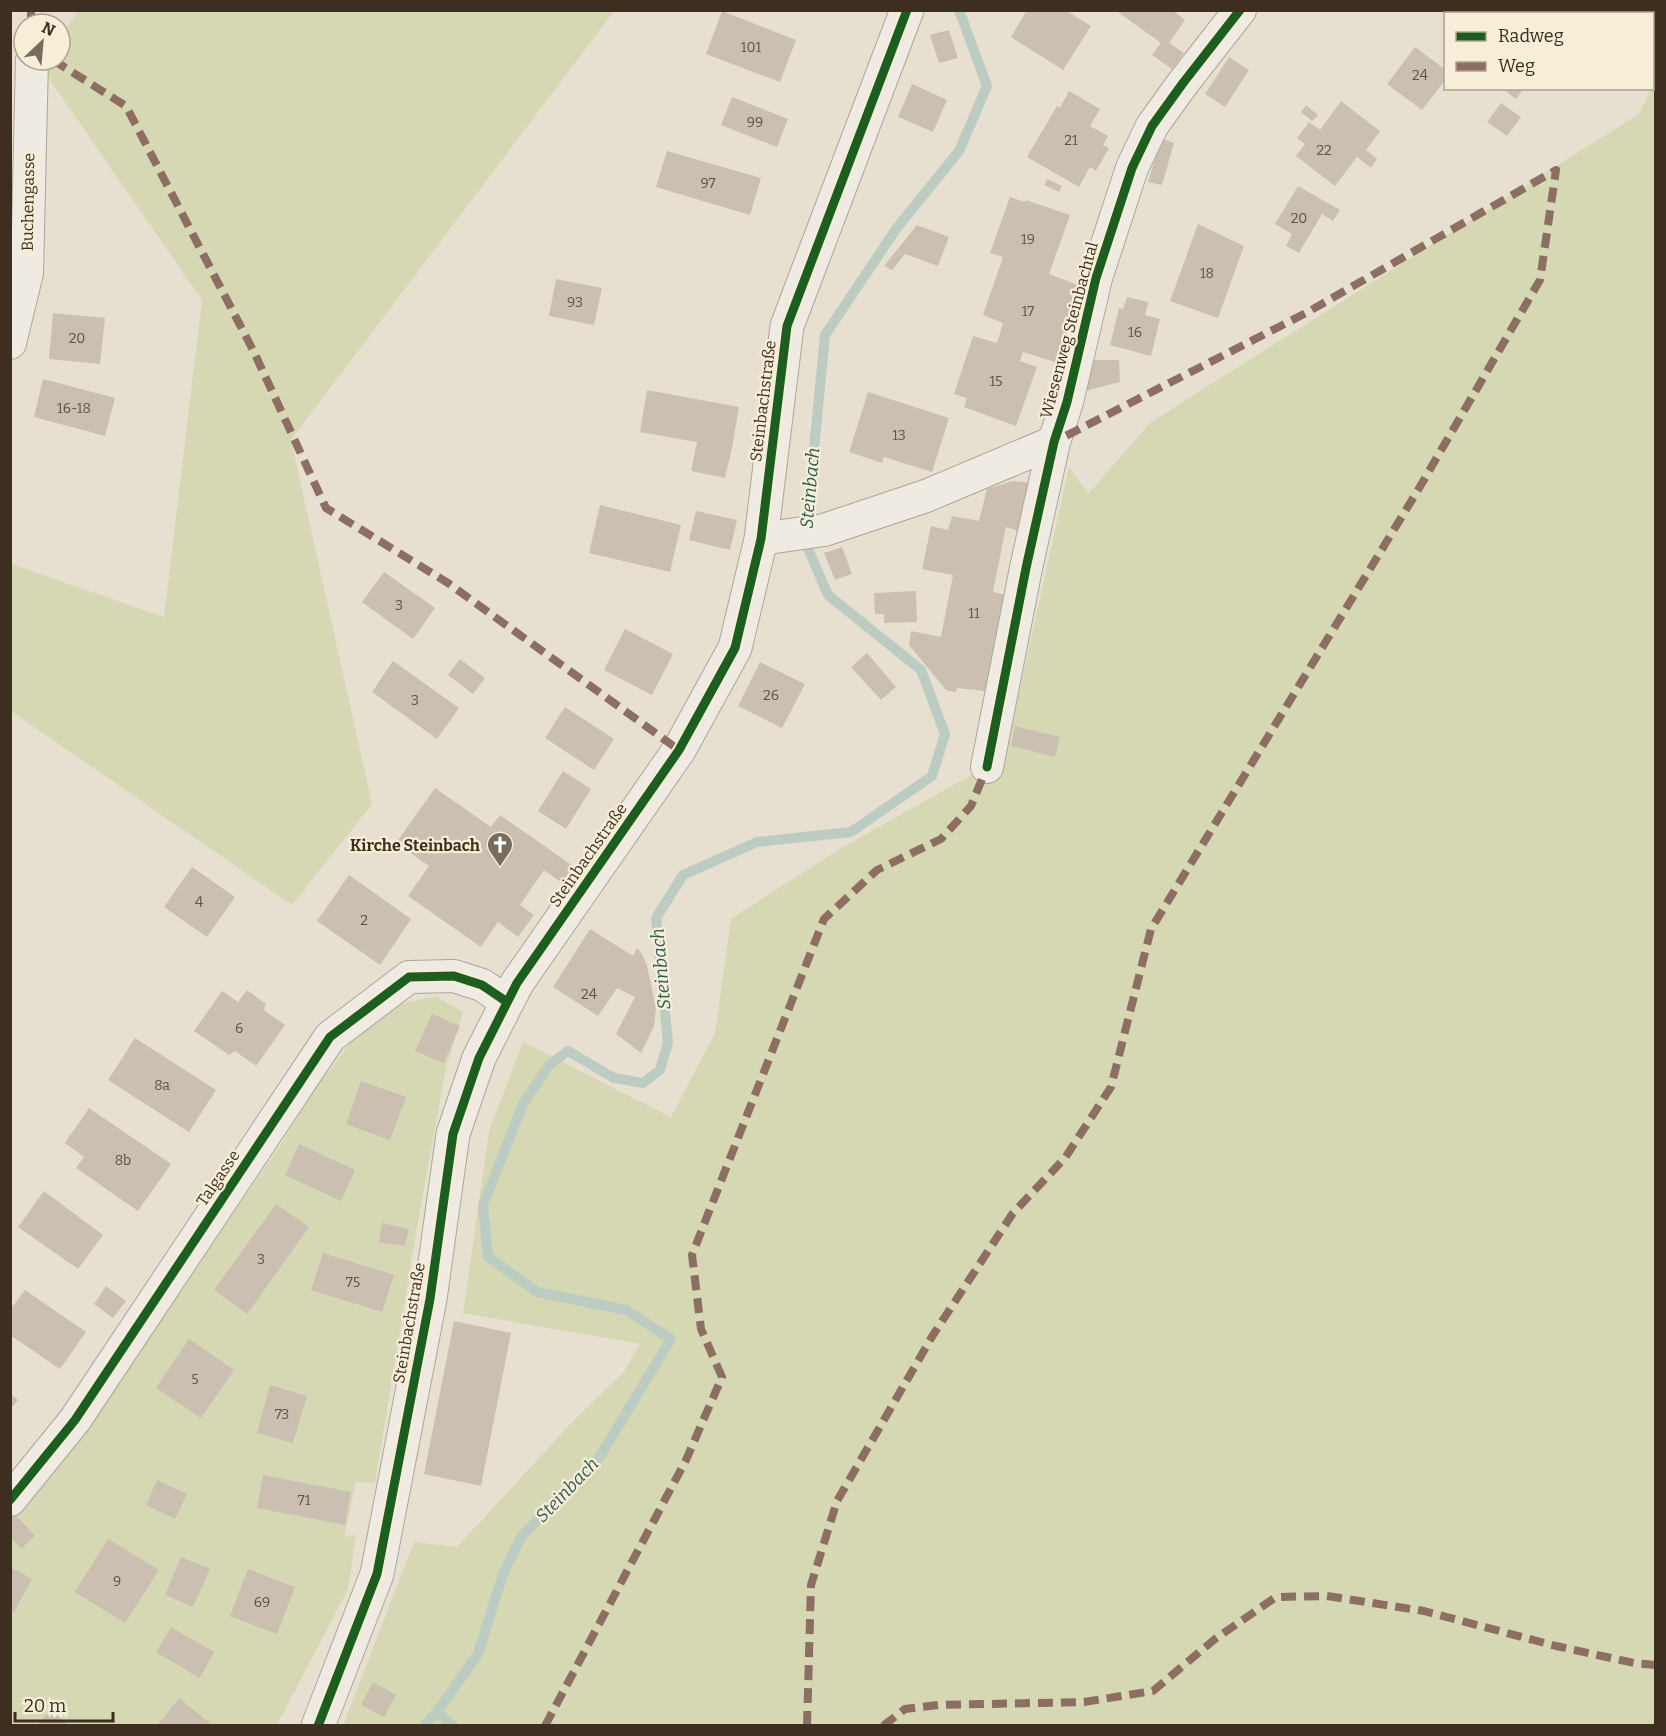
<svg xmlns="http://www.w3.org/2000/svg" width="1666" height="1736" viewBox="0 0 1666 1736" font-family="Bitter,serif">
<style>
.green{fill:#d6d7b3}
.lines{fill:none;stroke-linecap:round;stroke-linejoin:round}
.stream{stroke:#bcccc2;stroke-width:10}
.building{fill:#cbbfb2}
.minor-casing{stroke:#ada599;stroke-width:34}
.tertiary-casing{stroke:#ada599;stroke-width:35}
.minor{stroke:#efebe3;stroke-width:32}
.tertiary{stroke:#efebe3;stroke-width:33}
.quiet{stroke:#8d6e63;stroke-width:8;stroke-dasharray:15 8;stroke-linecap:butt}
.cycleway-casing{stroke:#f7eed8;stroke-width:13}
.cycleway{stroke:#1b5e20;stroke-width:9}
.labels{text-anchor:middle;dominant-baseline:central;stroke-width:4.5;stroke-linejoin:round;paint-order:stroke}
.number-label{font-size:14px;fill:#605244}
.street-label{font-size:16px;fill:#3d2e20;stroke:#f7eed8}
.poi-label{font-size:16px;font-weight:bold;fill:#3d2e20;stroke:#f7eed8;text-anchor:end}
.water-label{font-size:18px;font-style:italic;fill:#2f5d5a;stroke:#f7eed8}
</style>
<rect width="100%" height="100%" fill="#e7e0d1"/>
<path class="green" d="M78 11H614L291 440 372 804 292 905 11 711V564L164 617 202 300 41 67 46 60H60V38Z
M1655 81V1725L343 1726 414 1542 457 1547 574 1420 624 1372 640 1344 463 1313 489 1131 523 1042 671 1117 715 1033 731 919 838 850 1005 756 1069 467 1088 494 1151 422 1639 114Z
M436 996 463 1012 446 1068 416 1233 375 1483 356 1482 344 1537 356 1535 348 1589 277 1725 11 1726V1518L25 1507 80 1434 281 1144 314 1090 359 1031 390 1006Z"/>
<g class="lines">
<path class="stream" d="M437 1712 453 1726
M424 1726 437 1712 478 1654 503 1574 521 1537 599 1458 671 1339 626 1310 537 1292 488 1257 483 1205 523 1104 549 1065 568 1051 614 1078 643 1083 660 1070 668 1043 656 918 683 875 757 842 851 832 932 776 945 734 921 670 828 595 805 542 825 335 896 229 959 151 987 86 959 10"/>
</g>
<path class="building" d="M1027 10H1065L1091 26 1063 70 1011 37Z
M1119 10H1172L1185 20 1169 43 1184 53 1172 69 1152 55 1161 43 1118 12Z
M1469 10H1509L1506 14H1472Z
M722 11 796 40 780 82 706 54Z
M949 30 958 58 939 63 930 35Z
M1415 47 1446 70V79L1422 110 1387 84Z
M1229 57 1249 70 1225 107 1205 94Z
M912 84 947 100 933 132 898 117Z
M1502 88H1524L1516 99Z
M1069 91 1100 109 1090 126 1108 136 1103 145 1109 148 1096 171 1090 167 1079 187 1027 157 1057 106 1060 108Z
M732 97 788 119 777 147 721 125Z
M1341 101 1380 131 1366 150 1377 159 1371 168 1357 157 1335 186 1296 156 1305 144 1297 138 1309 122 1320 130Z
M1501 103 1521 117 1507 136 1487 122Z
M1306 105 1318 115 1312 121 1301 112Z
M1161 138 1174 143 1162 185 1148 182Z
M667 151 761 178 750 215 656 187Z
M1047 179 1062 186 1059 192 1044 185Z
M1298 186 1340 210 1333 221 1322 214 1299 253 1286 246 1292 234 1275 224Z
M1010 197 1025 202 1026 200 1070 215 1049 274 1078 285 1071 306 1074 307 1058 363 1023 352 1020 361 1037 367 1016 426 964 407 967 398 954 394 973 336 997 343 1003 323 983 315 1003 257 990 253Z
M1198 224 1244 246 1218 318 1170 301Z
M917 225 949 237 938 266 905 254 892 270 884 266Z
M556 279 602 288 594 325 549 316Z
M1127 297 1148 302 1145 315 1160 319 1151 356 1110 345 1119 308 1123 309Z
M53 313 105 318 100 364 49 359Z
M1090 360H1119L1120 382 1081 392Z
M43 379 115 398 105 436 34 417Z
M647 390 739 407 732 448 725 478 691 471 697 442 640 432Z
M868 392 949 418 932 472 884 457 882 463 849 452Z
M1013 481 1032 483 1021 532 1006 527 993 592 1007 595 985 691 957 688 956 692 946 690 909 645 911 631 941 637 953 575 922 569 931 526 948 530 952 516 979 521 987 489Z
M600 505 681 525 670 572 589 553Z
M696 511 737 520 730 550 689 540Z
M842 547 852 574 835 580 824 553Z
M384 572 435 608 413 639 362 602Z
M916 591 917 622 884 623V614H875L874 593Z
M625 629 673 654 652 695 604 670Z
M867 653 896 687 881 700 851 667Z
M460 659 485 678 473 694 448 675Z
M393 661 459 708 437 739 372 692Z
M760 662 805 684 782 728 738 706Z
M565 707 614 739 594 770 545 738Z
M1015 726 1060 737 1055 757 1011 746Z
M563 771 591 789 566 829 538 811Z
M435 788 491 827 500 815 573 866 562 883 544 870 520 905 534 915 518 937 498 922 481 947 408 896 429 866 396 843Z
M192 867 235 897 207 937 164 907Z
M349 875 411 919 380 965 317 921Z
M590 929 633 956 637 948 642 954 647 966 656 1008 654 1026 641 1053 616 1034 635 997 617 988 598 1016 553 987Z
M247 990 266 1004 264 1010 285 1025 256 1066 235 1051 229 1055 194 1031 222 991 238 1002Z
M432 1014 460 1026 444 1063 415 1051Z
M135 1038 216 1090 189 1132 108 1080Z
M361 1081 406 1097 390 1140 346 1124Z
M89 1108 171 1164 138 1211 76 1168 84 1157 65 1143Z
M299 1144 355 1170 341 1201 285 1175Z
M44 1191 103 1235 78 1269 18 1227Z
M276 1204 309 1227 247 1314 214 1290Z
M382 1223 409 1229 405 1246 379 1242Z
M323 1253 394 1275 382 1312 311 1290Z
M106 1286 126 1301 113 1318 94 1304Z
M25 1290 86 1332 60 1369 10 1335V1310Z
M454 1321 511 1333 481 1486 424 1474Z
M189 1339 234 1370 201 1418 156 1388Z
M270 1385 307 1396 293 1443 257 1433Z
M10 1394 18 1400 10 1410Z
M263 1475 351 1492 345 1525 257 1508Z
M157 1480 187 1494 175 1519 146 1505Z
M15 1514 35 1536 21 1549 10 1537V1517Z
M108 1539 159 1570 125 1623 75 1592Z
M181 1557 210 1569 193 1607 165 1595Z
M10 1567 32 1579 14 1612 10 1610Z
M248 1569 295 1587 277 1634 230 1616Z
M171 1627 214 1652 200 1678 156 1652Z
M373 1682 396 1695 384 1717 361 1705Z
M179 1698 213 1726H157Z
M51 1709 70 1726H37Z"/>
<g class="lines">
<defs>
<path id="minor" d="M10 343 27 273 32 60
M761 539 824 530 926 496 1054 442
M987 767 1026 568 1054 442 1067 402 1096 278 1132 168 1152 126 1183 83 1240 10
M10 1500 75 1420 330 1037 409 977 454 976 482 985 507 1002"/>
<path id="tertiary" d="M318 1726 377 1574 430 1299 453 1134 479 1058 517 983 679 750 735 648 761 539 787 326 907 10"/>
</defs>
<use href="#minor" class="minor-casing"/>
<use href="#tertiary" class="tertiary-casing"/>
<use href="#minor" class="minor"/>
<use href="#tertiary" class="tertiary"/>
<path class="quiet" d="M31 10V24
M53 60 126 106 253 350 326 508 448 583 679 750
M545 1726 686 1460 722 1377 701 1329 692 1255 824 919 877 870 941 839 971 806 987 767
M807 1726 811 1585 837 1501 933 1335 1013 1213 1065 1158 1111 1087 1151 929 1418 490 1540 280 1556 170 1306 313 1054 442
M883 1726 905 1709 938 1705 1084 1702 1153 1691 1215 1639 1276 1597 1327 1596 1424 1611 1556 1646 1634 1663 1656 1665"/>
<defs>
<path id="cycleway" d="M987 767 1026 568 1054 442 1067 402 1096 278 1132 168 1152 126 1183 83 1240 10
M10 1500 75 1420 330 1037 409 977 454 976 482 985 507 1002
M318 1726 377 1574 430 1299 453 1134 479 1058 517 983 679 750 735 648 761 539 787 326 907 10"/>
</defs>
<use href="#cycleway" class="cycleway-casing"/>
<use href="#cycleway" class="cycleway"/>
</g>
<defs>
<symbol id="church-pin" viewBox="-11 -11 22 30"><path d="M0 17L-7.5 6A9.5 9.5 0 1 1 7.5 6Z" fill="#786c5e" stroke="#f7eed8"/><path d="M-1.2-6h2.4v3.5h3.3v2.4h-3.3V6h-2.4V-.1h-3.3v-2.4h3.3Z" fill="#fff"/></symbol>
</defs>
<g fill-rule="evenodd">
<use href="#church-pin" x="485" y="830" width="30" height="40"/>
</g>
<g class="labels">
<g class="number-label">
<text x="751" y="47">101</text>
<text x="1420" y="75">24</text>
<text x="755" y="122">99</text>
<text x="1071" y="140">21</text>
<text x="1324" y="150">22</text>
<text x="708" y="183">97</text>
<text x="1299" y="218">20</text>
<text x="1028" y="239">19</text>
<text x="1207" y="273">18</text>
<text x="575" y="302">93</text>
<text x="1028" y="311">17</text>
<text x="1135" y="332">16</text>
<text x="77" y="338">20</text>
<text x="996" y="381">15</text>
<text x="74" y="408">16-18</text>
<text x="899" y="435">13</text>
<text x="399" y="605">3</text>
<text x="974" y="613">11</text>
<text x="771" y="695">26</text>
<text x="415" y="700">3</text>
<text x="199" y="902">4</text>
<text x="364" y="920">2</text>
<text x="589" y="994">24</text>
<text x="239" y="1028">6</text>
<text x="162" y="1085">8a</text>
<text x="123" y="1160">8b</text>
<text x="261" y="1259">3</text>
<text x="353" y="1282">75</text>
<text x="195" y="1379">5</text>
<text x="282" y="1414">73</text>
<text x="304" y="1500">71</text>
<text x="117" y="1581">9</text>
<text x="262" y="1602">69</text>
</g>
<g class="street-label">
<text transform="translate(28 202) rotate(-89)">Buchengasse</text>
<text transform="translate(1069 330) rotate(-75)">Wiesenweg Steinbachtal</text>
<text transform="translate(763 401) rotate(-83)">Steinbachstraße</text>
<text transform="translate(588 855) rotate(-55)">Steinbachstraße</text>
<text transform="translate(218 1178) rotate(-56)">Talgasse</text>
<text transform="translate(409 1323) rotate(-80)">Steinbachstraße</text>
</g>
<g class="poi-label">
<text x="480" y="845">Kirche Steinbach</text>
</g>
<g class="water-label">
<text transform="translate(810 488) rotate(-85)">Steinbach</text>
<text transform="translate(661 969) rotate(-95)">Steinbach</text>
<text transform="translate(567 1490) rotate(-46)">Steinbach</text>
</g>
</g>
<rect width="1666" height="1736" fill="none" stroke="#3d2e20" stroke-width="24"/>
<rect x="1444" y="12" width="210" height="78" fill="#f7eed8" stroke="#ada18e" stroke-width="1.5"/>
<rect x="1456" y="32" width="30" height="9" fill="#1b5e20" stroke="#ada18e" stroke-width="1.5"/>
<text x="1498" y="42" font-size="18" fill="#3d2e20">Radweg</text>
<rect x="1456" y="62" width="30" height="9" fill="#8d6e63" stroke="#ada18e" stroke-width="1.5"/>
<text x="1498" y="72" font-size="18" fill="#3d2e20">Weg</text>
<g transform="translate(42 42) rotate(26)"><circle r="28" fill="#f7eed8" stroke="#ada18e" stroke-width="1.5"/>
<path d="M0-4.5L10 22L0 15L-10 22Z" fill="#786c5e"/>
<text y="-9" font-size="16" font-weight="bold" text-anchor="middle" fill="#3d2e20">N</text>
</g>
<path d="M15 1712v9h98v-9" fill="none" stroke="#3d2e20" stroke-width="3"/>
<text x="24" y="1712" font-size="18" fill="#3d2e20" stroke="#f7eed8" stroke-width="4.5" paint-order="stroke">20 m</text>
</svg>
